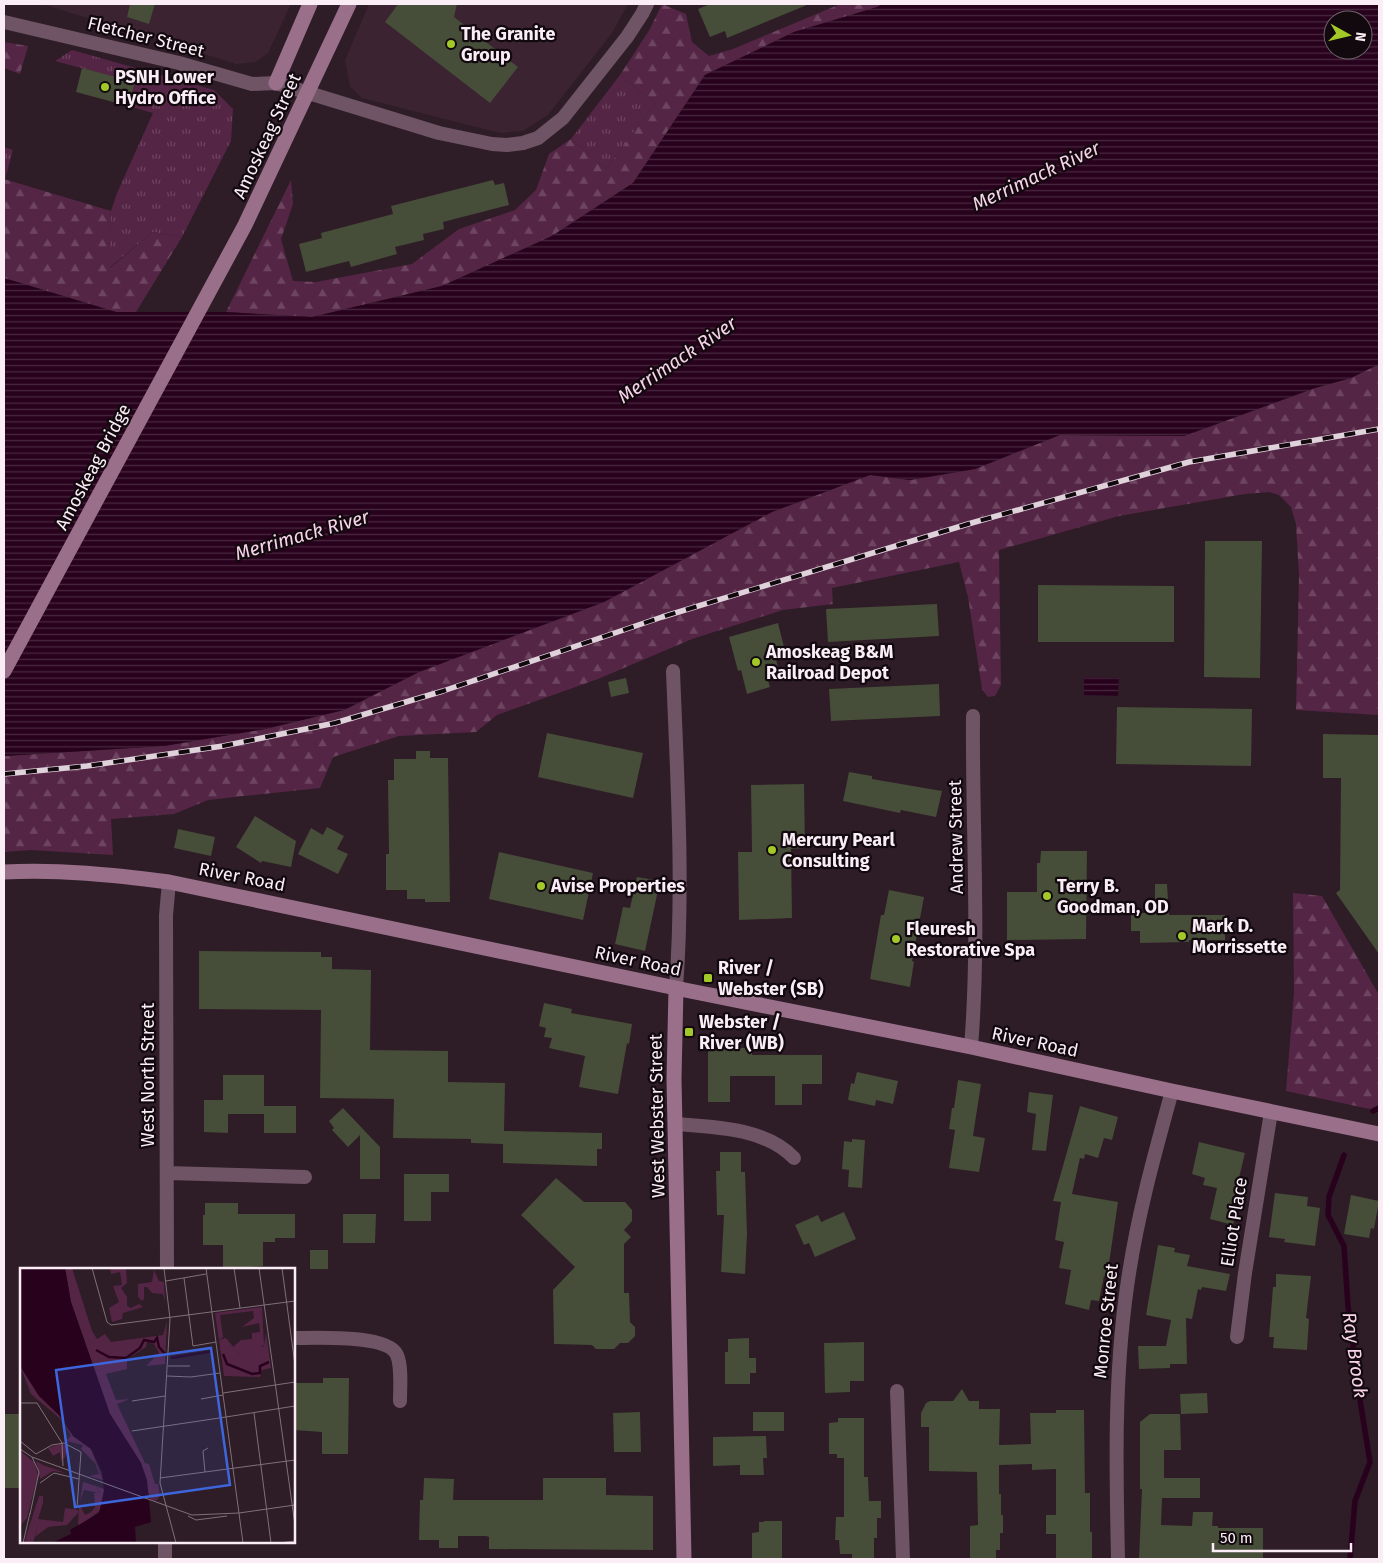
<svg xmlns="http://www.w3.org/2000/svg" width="1383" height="1563" viewBox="0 0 1383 1563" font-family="'Fira Sans',sans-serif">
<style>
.built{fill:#3b2332}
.grass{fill:url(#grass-tufts)}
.forest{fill:url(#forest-firs)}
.water{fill:url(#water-rules);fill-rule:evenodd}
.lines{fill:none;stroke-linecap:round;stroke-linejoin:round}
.stream{stroke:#28021d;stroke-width:5.5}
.building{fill:#464d38}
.street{stroke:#6e5465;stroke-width:14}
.secondary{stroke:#996f8a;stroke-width:15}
.rail-casing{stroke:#dfd2da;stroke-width:5.5}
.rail{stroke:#11090e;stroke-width:4;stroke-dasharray:11;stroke-linecap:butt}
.poi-dot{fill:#a2c928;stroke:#11090e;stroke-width:2}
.labels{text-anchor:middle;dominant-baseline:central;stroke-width:4.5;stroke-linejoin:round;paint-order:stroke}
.poi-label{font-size:18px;font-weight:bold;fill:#faedf5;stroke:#11090e;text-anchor:start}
.street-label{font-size:18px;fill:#faedf5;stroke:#11090e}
.water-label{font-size:19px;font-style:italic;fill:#f7d2e9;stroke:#11090e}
.inset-river{fill:none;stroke:#28021d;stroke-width:2.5}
.inset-road{fill:none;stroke:#807079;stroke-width:1}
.view{fill:#3e66dc;fill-opacity:0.15;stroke:#3e66dc;stroke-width:2.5}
.inset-edge{fill:none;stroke:#faedf5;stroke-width:2.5}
</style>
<defs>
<pattern id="grass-tufts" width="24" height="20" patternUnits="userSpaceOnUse" patternTransform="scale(1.25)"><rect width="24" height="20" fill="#552546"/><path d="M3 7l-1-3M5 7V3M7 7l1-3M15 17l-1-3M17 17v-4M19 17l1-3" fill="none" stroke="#6e4561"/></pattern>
<pattern id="forest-firs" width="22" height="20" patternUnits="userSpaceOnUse" patternTransform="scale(1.25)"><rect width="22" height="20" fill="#552546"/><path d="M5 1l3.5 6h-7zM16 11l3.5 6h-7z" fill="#6e4561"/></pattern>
<pattern id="water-rules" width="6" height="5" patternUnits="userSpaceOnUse" patternTransform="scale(1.25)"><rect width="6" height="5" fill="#28021d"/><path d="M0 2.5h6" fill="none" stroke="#48273e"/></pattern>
</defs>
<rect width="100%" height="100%" fill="#2e1c27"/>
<path class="built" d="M42 4H291L268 53 256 62 236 64Z
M369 4H628L612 33 548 115 523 131 500 133 362 98 350 87 345 60Z"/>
<path class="grass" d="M72 50 214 90 233 109 231 141 182 237 153 232 109 268 111 211 117 193 153 113 128 106 134 82 55 61Z
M620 75 655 103 606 169 571 139Z
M4 147 13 150 4 183Z"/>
<path class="forest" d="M662 4 686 14 692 42 709 56 733 49 838 5 882 4 878 7 794 32 705 75 633 183 552 236 442 286 312 317 226 312 291 180 293 204 281 239 293 281 316 282 412 264 459 229 515 210 536 190 549 154 571 139 606 169 655 103 620 75 650 29Z
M4 42 28 46 20 74 4 68Z
M4 179 111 211 110 268 153 232 182 237 136 312H116L4 278Z
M1379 364V715L1296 710 1299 576 1296 524 1291 507 1279 495 1269 492 1245 494 1119 516 999 550 1001 685 995 696 988 697 982 689 968 597 959 562 832 588 833 604 783 610 692 639 598 679 497 715 476 732 399 736 333 757 320 788 208 800 174 814 111 819 113 855 31 850 4 852V756L164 746 265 729 344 710 419 672 604 602 772 512 870 475 910 480 975 469 1060 435 1184 436 1315 388 1351 378Z
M1293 893 1322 896 1379 995V1111L1286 1091 1294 993Z"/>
<path class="water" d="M882 4H1379V364L1351 378 1315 388 1184 436 1060 435 975 469 910 480 870 475 772 512 604 602 419 672 344 710 265 729 164 746 4 756V278L116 312H226L312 317 442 286 552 236 633 183 705 75 794 32 877 7ZM1333 20H1363V50H1333Z
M1084 677 1119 678 1118 696 1084 695Z"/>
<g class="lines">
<path class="stream" d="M1373 1111 1379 1108
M1344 1155 1329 1197 1328 1215 1344 1246 1348 1306 1360 1400 1370 1462 1355 1501 1350 1559"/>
</g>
<path class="building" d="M130 4H155L149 24 127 17Z
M398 4H457L454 17 518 67 490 103 385 22Z
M710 4H807V5L727 38 725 31 710 37 698 9Z
M82 68 135 82 128 106 76 92Z
M493 180 495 185 504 183 509 205 443 222 444 229 423 234 424 240 395 247 397 254 351 267 349 261 306 272 299 244 322 238 321 233 393 214 391 206Z
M1205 541H1262L1260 678 1204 677Z
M1038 585 1174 586V642H1038Z
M937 604 939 636 828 642 826 609Z
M778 623 786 655 776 658 778 668 765 671 770 687 747 694 741 670 738 671 729 637Z
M626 678 629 693 611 697 608 682Z
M939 684 940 716 831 721 829 689Z
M1117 707 1252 709 1251 766 1116 764Z
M547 733 643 753 633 798 538 777Z
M1323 734 1379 735V954L1336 893 1340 890 1341 778H1323Z
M416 751H430V758H448L450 902H425V899H407V890H386V854H389L388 780H394V759H416Z
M849 772 872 776V779L942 791 936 817 901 810 900 813 843 801Z
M804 784 805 848 791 849 792 918 739 920 738 852H752L751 785Z
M255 816 296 841 291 867 262 861 261 863 236 847Z
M327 827 344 836 337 849 348 854 338 874 298 854 311 828 323 835Z
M178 829 215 837 211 856 174 848Z
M1041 851H1087L1086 939 1007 940V892H1037V863H1040Z
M499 852 593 873 583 920 489 899Z
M637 877 660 881 645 951 615 944 623 907 630 908Z
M1155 884H1167L1169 915H1225V940H1189V942L1140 943V931H1131V913H1155Z
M889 890 924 897 912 961 914 962 910 987 870 979 881 915H884Z
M199 951 321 952V957H332V969L371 970 370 1050 448 1051V1082L505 1083 504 1131 602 1133V1149H597V1166L503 1163V1144L471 1143V1139L393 1138 394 1099 320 1098 321 1010 199 1009Z
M544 1003 572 1009 571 1013 632 1024 629 1044 627 1043 618 1094 579 1087 585 1056 549 1048 552 1038 544 1037 546 1028 539 1026Z
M708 1048H752V1055H822V1084H802V1105H775V1076H730V1102H708Z
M857 1072 898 1081 893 1104 876 1100 875 1106 848 1100 851 1083 854 1084Z
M223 1075H264V1114H228V1133L204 1132V1100H223Z
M958 1080 981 1084 973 1136 985 1138 979 1172 949 1168 955 1130 949 1129 952 1108H954Z
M1029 1092 1053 1095 1046 1151 1032 1150 1036 1114 1027 1112Z
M264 1106H296V1133H264Z
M1080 1106 1118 1117 1112 1140 1104 1138 1098 1158 1085 1154 1084 1159 1080 1158 1072 1194 1118 1202 1107 1277 1104 1276 1099 1301 1091 1300 1089 1310 1065 1304 1071 1270 1059 1268 1064 1242 1055 1240 1061 1202 1053 1201Z
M343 1108 380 1147V1179H360V1135L348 1147 332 1130 334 1128 329 1121Z
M852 1139 865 1140 862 1188 848 1187 849 1170 842 1169 844 1141 852 1142Z
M1199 1142 1245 1153 1233 1203 1238 1204 1233 1225 1210 1219 1217 1188 1203 1185 1205 1178 1192 1174Z
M720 1152H741V1172H745L747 1234 745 1274 721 1272 724 1215H717L716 1171H720Z
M404 1174H449V1192H431V1221H404Z
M556 1178 584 1202H625L632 1210V1221L624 1230 631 1237 624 1244V1293H629L630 1322 635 1327V1336L628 1343H620L614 1349H596L592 1345 554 1344 553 1290 575 1267 521 1215Z
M1275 1193 1308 1197 1307 1206 1320 1208 1315 1246 1284 1242 1285 1239 1269 1237Z
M1351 1195 1379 1201 1374 1229 1371 1228 1369 1238 1344 1234Z
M205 1203H238V1214H295V1238H275V1242H263V1266L223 1269V1245H203V1215H205Z
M844 1212 856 1239 815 1257 809 1243 804 1245 795 1225 818 1215 821 1222Z
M343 1214H376L375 1243H343Z
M1158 1245 1175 1248 1174 1252 1190 1255 1187 1266 1230 1274 1226 1291 1202 1287 1201 1290 1198 1289 1192 1319 1186 1318 1187 1364H1170V1368L1139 1369 1138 1346H1166L1171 1320 1146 1315Z
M310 1250H328V1269H310Z
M1276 1274 1311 1276 1306 1318 1309 1319 1307 1350 1273 1348 1274 1337H1269L1273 1287H1276Z
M749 1338V1358H756V1373H750V1384H725V1352H728V1339Z
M864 1342V1381H850V1392L825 1393 824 1343Z
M323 1378H349L348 1454H322V1432L294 1430V1383H323Z
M962 1389 969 1401H979V1409H1000L999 1445 1031 1444 1030 1413H1056V1410H1084L1085 1493H1090V1532H1092V1559H1056V1534H1046V1515H1056V1469L1032 1470V1464L999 1465V1494H1001V1515H1003V1533H1000V1550H996V1559H970V1526L978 1525 977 1472 929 1471V1427H921V1413L926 1403 930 1401H953Z
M1207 1393 1208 1413 1181 1414 1180 1394Z
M640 1412 641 1452H614L613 1413Z
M753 1412H784V1431H753Z
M4 1414H21V1488H4Z
M1150 1414H1180L1181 1450H1164V1478H1200V1498H1162L1161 1525 1192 1526 1193 1512H1213L1212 1526H1218V1528H1263V1559H1139L1142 1489H1140V1422Z
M838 1418H864V1477H868L869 1501H881V1518H877V1538H874V1559H852V1554H840L839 1540H835L836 1517H844V1458H837V1454H829V1423L838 1422Z
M766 1436 767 1458H763L764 1475H740V1465L713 1466V1437Z
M424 1478 454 1479 453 1500H543V1478H606V1495L653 1496V1550L489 1549V1537L486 1536H458V1548H439V1540H419L420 1500H423Z
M764 1521H782V1559H752V1533L759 1532V1522H764Z"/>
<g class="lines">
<path class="street" d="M4 22 179 63 252 84 276 83 439 133 492 144 507 145 523 143 538 138 563 118 627 37 642 14 647 4
M673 671C677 776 684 883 676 988
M971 1047C980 937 972 826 973 716
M676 1124C716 1127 765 1128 794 1158
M167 1173 305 1177
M167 1269 166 915 169 882
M1237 1337 1245 1273 1271 1112
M294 1338C314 1338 388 1334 397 1355 402 1367 400 1387 400 1401
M897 1391 903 1559
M165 1542V1559
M1118 1559C1116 1468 1114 1378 1127 1287 1136 1221 1154 1156 1172 1091"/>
<path class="secondary" d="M276 83 310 4
M4 671 245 225 349 4
M4 872C59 869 114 875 169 882L690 991 971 1047 1172 1091 1379 1134
M676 988 674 1079 684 1559"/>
<defs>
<path id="rail" d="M4 774 87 766 223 746 335 723 443 691 662 617 968 524 1189 462 1379 429"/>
</defs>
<use href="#rail" class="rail-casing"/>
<use href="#rail" class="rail"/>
</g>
<g class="poi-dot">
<circle cx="451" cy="44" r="5"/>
<circle cx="105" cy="87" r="5"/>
<circle cx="756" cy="662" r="5"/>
<circle cx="772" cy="850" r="5"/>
<circle cx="541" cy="886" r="5"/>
<circle cx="1047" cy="896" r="5"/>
<circle cx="1182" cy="936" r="5"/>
<circle cx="896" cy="939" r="5"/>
<rect x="703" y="973" width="10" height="10" rx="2.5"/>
<rect x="684" y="1027" width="10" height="10" rx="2.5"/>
</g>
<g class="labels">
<g class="poi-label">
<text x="461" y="34">The Granite<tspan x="461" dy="21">Group</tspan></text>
<text x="115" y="77">PSNH Lower<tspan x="115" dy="21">Hydro Office</tspan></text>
<text x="766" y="652">Amoskeag B&amp;M<tspan x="766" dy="21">Railroad Depot</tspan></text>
<text x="782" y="840">Mercury Pearl<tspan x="782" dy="21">Consulting</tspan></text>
<text x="551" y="886">Avise Properties</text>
<text x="1057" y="886">Terry B.<tspan x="1057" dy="21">Goodman, OD</tspan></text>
<text x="1192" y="926">Mark D.<tspan x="1192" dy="21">Morrissette</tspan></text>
<text x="906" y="929">Fleuresh<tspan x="906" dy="21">Restorative Spa</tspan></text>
<text x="718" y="968">River /<tspan x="718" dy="21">Webster (SB)</tspan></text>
<text x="699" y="1022">Webster /<tspan x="699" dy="21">River (WB)</tspan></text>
</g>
<g class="street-label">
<text transform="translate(146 37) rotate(14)">Fletcher Street</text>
<text transform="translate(267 136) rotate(-65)">Amoskeag Street</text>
<text transform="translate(93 467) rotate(-62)">Amoskeag Bridge</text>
<text transform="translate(956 837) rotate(-91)">Andrew Street</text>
<text transform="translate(242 877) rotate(11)">River Road</text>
<text transform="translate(638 961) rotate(12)">River Road</text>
<text transform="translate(1035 1042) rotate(12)">River Road</text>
<text transform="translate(148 1075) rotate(-90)">West North Street</text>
<text transform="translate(657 1116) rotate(-91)">West Webster Street</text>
<text transform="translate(1234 1222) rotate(-81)">Elliot Place</text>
<text transform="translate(1106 1321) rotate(-84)">Monroe Street</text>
</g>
<g class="water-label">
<text transform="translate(1036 176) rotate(-25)">Merrimack River</text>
<text transform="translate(677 360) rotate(-34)">Merrimack River</text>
<text transform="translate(302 535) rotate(-16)">Merrimack River</text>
<text transform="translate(1355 1355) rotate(82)">Ray Brook</text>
</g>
</g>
<g transform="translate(20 1268)">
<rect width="275" height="275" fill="#2e1c27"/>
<path d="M242 39 244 77 220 87 213 79 221 72 232 71V65L240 64 239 55 222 59 234 50 233 43 200 47 203 69 199 72 195 45ZM0 183 14 194 18 207 7 250 0 258ZM16 193 23 197 46 205 33 203 20 211ZM63 214 76 218 80 225 64 222 60 233ZM19 228H23V235L18 251 43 254 45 240 58 242V245L47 257 28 259 15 269 18 257 4 275Z" fill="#552546"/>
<path d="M45 0H52L72 63 77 71 85 66 91 74 143 67 147 53 145 96 126 98 139 85 134 76 127 74 126 79 107 91V101L86 106 96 132 110 131 97 136 125 195 129 196 135 216H138L140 228 136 233 130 231 121 195 90 146 51 34ZM90 0H106L107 15 101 20 107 29V38L111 40 119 36 123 39 103 45 102 51 92 54 89 40 99 34 93 18 102 17 100 4 91 6ZM134 2 139 13 144 14 145 34 143 26 132 25 127 19H124V31L122 33 118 29V16L132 14ZM246 65 251 100 242 102 240 109 204 108 199 72 206 70 220 87 226 81 244 78ZM0 98 19 128 39 147 53 168 71 181 83 212 69 208 79 206 75 195 61 181 63 177 46 173 51 168 43 153 11 126ZM40 176 46 177 47 180 45 189 41 193 40 184 33 188 28 180ZM76 218 84 221 82 241 58 259 59 236 65 247 71 244 75 239 74 225 80 224ZM16 253 18 257 13 275H5Z" fill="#552546"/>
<path d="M0 0H45L51 34 90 146 121 195 127 212 131 254 115 259 116 275H32L51 266 50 262 79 245 84 223 82 204 71 181 53 168 39 147 19 128 0 98Z" fill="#28021d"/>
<path class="inset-river" d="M76 82 89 89 106 90 120 80 124 72 134 74 137 70 139 79 146 87M203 86 207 96 232 106 240 105V98L249 94M151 90 193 83"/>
<path class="inset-road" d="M72 0 87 54 91 57 275 33M144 0 150 51 140 215 156 275M214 0 220 40M239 0 275 257M262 0 275 97M164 10 173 78 196 74M146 13 186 6M148 98H170M147 108 171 109 200 105M203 125 275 114M181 131 203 127M112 133 145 128M0 135H17L42 175 43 198M234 145 251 275M112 163 206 149 186 0M0 173 16 186 32 177 44 175 61 184 57 240M0 181 12 189 19 204 10 246M12 189 172 247 219 245M185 204 183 183 188 180M140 210 275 192M20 215 34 205 59 211M219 245 275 237M168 248 176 252 207 248M3 275 10 245M223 275 206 149 275 138M259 275 275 273"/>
<path class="view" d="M191 80 210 217 55 239 36 102Z"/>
<rect width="275" height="275" class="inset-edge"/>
</g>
<rect width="1383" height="1563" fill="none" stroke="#faedf5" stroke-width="10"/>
<g transform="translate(1348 35) rotate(98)"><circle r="24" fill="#11090e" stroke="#6e646a"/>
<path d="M0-4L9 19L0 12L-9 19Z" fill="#a2c928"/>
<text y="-8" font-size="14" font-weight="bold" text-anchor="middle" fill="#faedf5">N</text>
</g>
<path d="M1213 1543v8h138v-8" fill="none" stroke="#faedf5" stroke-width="2.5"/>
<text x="1220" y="1543" font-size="15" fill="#faedf5" stroke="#11090e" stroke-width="4" paint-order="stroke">50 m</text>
</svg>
